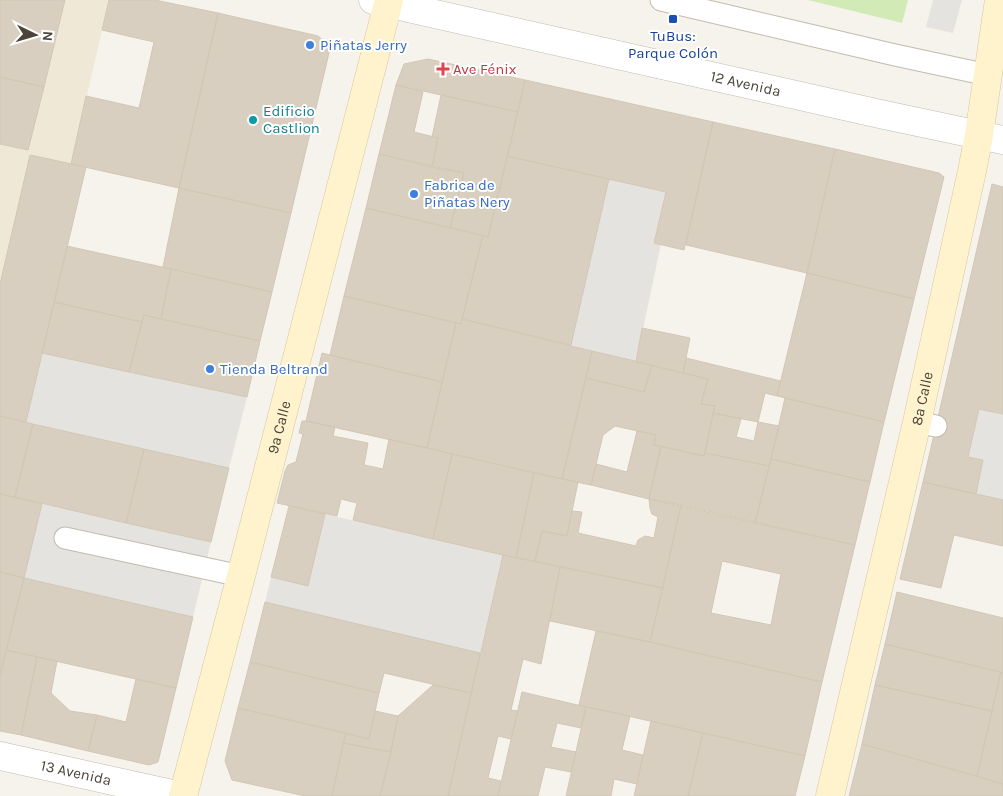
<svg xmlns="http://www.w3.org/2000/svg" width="1003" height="796" viewBox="0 0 1003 796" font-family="Karla,sans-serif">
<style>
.education{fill:#efe8d6}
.green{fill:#d2eab5}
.parking{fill:#e5e3e0}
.building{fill:#d8cfc1;stroke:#d3c7b4;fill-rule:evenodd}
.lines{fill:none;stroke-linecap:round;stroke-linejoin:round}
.service-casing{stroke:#c2bbae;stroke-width:23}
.minor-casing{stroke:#c2bbae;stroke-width:29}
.tertiary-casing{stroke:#c2bbae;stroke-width:29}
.secondary-casing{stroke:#d6c79b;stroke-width:29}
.service{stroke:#fff;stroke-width:21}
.minor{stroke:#fff;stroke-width:28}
.tertiary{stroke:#fff;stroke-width:28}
.secondary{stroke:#fff3cd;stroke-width:28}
.transit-dot{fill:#1a4fb4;stroke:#fff;stroke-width:2}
.shop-dot{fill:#3f7fe0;stroke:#fff;stroke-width:2}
.health-dot{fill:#e0444e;stroke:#fff;stroke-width:2}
.culture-dot{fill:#0f9aa8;stroke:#fff;stroke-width:2}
.labels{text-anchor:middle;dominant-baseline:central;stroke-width:4;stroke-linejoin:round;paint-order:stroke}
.transit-label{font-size:15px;fill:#164399;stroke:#fff}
.shop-label{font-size:15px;fill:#366cbe;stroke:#fff;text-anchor:start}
.health-label{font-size:15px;fill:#be3a42;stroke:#fff;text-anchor:start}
.street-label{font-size:15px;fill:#4b4439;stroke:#fff}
.culture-label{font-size:15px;fill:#0d838f;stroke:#fff;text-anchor:start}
</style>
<rect width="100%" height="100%" fill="#f6f3ec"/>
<path class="education" d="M65 0H109L71 164 86 167 26 422 0 416V77L44 87Z"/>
<path class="green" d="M808 0H908L902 23Z"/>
<path class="parking" d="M933 0H962L953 33 926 27Z
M609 179 666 192 654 243 661 244 636 362 571 345Z
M42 353 129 372 247 397 229 468 26 422Z
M979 409 1003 414V500L976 494 983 460 968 457Z
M42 504 211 542 193 617 24 578Z
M325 514 503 555 480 653 265 602 271 577 308 586Z"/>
<path class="building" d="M0 0H65L44 87 0 77Z
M109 0H155L218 13 179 188 71 164 86 96 139 108 154 42 102 30Z
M218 13 318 36 326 43 329 53 291 213 179 188Z
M428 59 525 80 518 112 396 85 404 64Z
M0 77 44 87 28 150 0 144Z
M525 80 713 122 684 250 654 243 666 192 507 156Z
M396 85 423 92 414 132 438 138 432 167 379 154Z
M441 95 518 112 500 189 462 181 464 173 432 167 438 138 432 137Z
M713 122 835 149 807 273 686 245Z
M835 149 939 173 944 177 914 299 807 273Z
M379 154 464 173 450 228 366 208Z
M30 155 86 167 26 422 0 416V284Z
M507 156 609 179 571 345 462 319 483 235 488 237Z
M462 181 500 189 488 237 450 228Z
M992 184 1003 187V414L979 409 968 457 983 460 976 494 923 482Z
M179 188 291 213 272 292 163 267Z
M366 208 483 235 461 324 344 296Z
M67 246 171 269 161 319 144 315 142 322 54 302Z
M171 269 272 292 260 341 161 319Z
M807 273 914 299 884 422 777 396Z
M344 296 456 323 442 382 330 355Z
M54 302 142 322 129 372 42 353Z
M144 315 260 341 247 397 129 372Z
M462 319 592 351 562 479 427 448 456 323 461 324Z
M642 328 690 338 683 373 636 362Z
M592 351 652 365 644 392 586 378Z
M322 353 442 382 427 448 306 421Z
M686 358 781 381 777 396 765 393 758 422 713 413 715 406 701 404 708 379 683 373Z
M652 365 708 379 701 404 715 406 704 456 654 445 656 435 615 426 603 435 591 485 562 479 586 378 644 392Z
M785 398 884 422 870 482 771 459Z
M713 413 741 419 736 437 754 441 758 422 779 426 769 466 705 453Z
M0 416 33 424 15 497 0 494Z
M302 421H306L335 427 333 436 368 443 364 465 383 469 389 439 452 454 433 539 353 520 357 503 341 499 337 516 277 503 285 471 288 465 296 462 303 434 299 433Z
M33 424 144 449 126 523 15 497Z
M637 431 656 435 654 445 661 446 649 499 591 485 596 464 627 472Z
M661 446 704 456 705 453 769 466 755 523 649 499Z
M144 449 229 468 211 542 126 523Z
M452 454 534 473 516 558 433 539Z
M771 459 870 482 855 545 755 523Z
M534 473 578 482 567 536 542 531 535 561 516 558Z
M923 482 1003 500V546L954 535 941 588 900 579Z
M0 494 42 504 24 578 0 572Z
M649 499 681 505 663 588 535 561 542 531 567 536 572 511 582 512 578 533 636 546 638 540 645 536 654 538 658 517 652 514 650 508Z
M681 505 855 545 822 682 650 642ZM722 561 781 574 771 625 711 613Z
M289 506 325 514 308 586 271 577Z
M503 555 560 567 541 664 523 659 511 710 518 711 511 739 498 736 488 778 501 781 498 796H448Z
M560 567 663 588 650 642 550 621Z
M0 572 24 578 0 676Z
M24 578 193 617 176 688 6 650Z
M897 592 1003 618V673L885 644Z
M265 602 480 653 471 693 384 673 379 693 250 662Z
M596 631 650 642 822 682 805 756 579 705Z
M885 644 1001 672 992 711 875 685Z
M6 650 37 657 21 735 0 731V676Z
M37 657 57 661 51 693 70 711 97 715 88 751 21 735Z
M250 662 379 693 369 739 238 708Z
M1001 672 1003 673V784L977 776Z
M136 679 176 688 158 762 149 765 88 751 97 715 126 722Z
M433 685 471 693 448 796H380L391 752 398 716Z
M875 685 992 711 977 776 862 744Z
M522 692 586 707 581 728 557 723 551 747 576 752 571 772 545 767 538 796H498Z
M586 707 630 716 622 750 643 755 637 784 614 779 611 796H566Z
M238 708 346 733 332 796H305L232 780 225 761Z
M375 711 398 716 391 752 343 743 346 733 369 739Z
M651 721 703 733 688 796H634Z
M703 733 805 756 795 796H688Z
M343 743 391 752 380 796H332Z
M862 744 1003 784V796H849Z"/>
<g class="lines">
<defs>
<path id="service" d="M661 0 895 55 988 75
M917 422 936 426
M65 538 241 576"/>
<g id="minor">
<path id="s1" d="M0 756 181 796"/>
</g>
<g id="tertiary">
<path id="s2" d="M373 0 880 114 1003 140"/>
</g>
<g id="secondary">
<path id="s3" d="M183 796 241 576 389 0"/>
<path id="s4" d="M830 796 917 422 972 171 979 135 999 0"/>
</g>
</defs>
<use href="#service" class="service-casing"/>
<use href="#minor" class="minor-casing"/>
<use href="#tertiary" class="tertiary-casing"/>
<use href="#secondary" class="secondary-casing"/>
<use href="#service" class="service"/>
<use href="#minor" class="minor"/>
<use href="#tertiary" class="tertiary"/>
<use href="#secondary" class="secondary"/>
</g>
<rect class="transit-dot" x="668" y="14" width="10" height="10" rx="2.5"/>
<g class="shop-dot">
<circle cx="310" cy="45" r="5"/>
<circle cx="414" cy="194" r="5"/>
<circle cx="210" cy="369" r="5"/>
</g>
<path class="health-dot" d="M440.5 61.5h5v5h5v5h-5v5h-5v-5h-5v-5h5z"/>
<circle class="culture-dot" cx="253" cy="120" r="5"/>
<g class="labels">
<g class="transit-label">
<text x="673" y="36">TuBus:<tspan x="673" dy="17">Parque Colón</tspan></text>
</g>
<g class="shop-label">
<text x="320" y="45">Piñatas Jerry</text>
<text x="424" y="185">Fabrica de<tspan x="424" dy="17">Piñatas Nery</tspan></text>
<text x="220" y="369">Tienda Beltrand</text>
</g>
<g class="health-label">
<text x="453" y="69">Ave Fénix</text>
</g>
<g class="street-label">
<text stroke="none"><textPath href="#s2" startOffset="382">12 Avenida</textPath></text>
<text stroke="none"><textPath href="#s4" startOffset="408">8a Calle</textPath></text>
<text stroke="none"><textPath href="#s3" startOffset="381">9a Calle</textPath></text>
<text stroke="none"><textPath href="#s1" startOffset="78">13 Avenida</textPath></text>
</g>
<g class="culture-label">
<text x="263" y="111">Edificio<tspan x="263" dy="17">Castlion</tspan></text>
</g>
</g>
<g transform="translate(35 35) rotate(95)" stroke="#ffffff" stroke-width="4" paint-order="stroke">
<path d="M0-4L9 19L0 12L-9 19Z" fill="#4b4439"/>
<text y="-8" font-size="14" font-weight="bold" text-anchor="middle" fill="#4b4439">N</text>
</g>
</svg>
